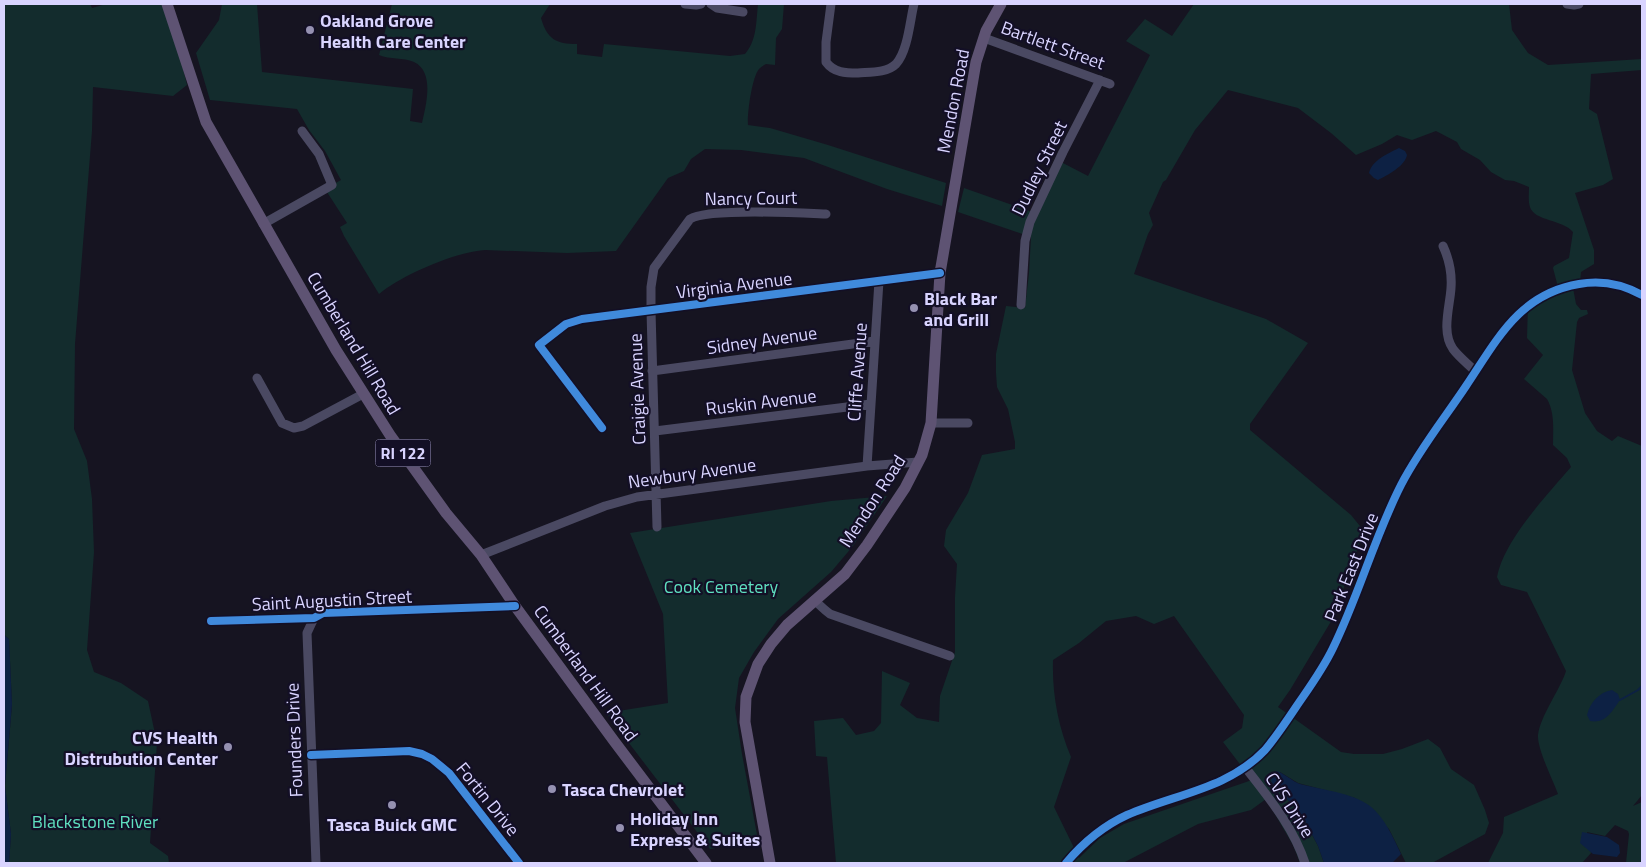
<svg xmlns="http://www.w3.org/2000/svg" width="1646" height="867" viewBox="0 0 1646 867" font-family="'Titillium Web',sans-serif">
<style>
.green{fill:#132c2d;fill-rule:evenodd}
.water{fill:#0d2144}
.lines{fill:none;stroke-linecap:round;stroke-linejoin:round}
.stream{stroke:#0d2144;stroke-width:2}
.minor{stroke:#4a4962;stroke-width:9}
.major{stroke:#5e5373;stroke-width:11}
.cycleway-casing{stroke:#130f26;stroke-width:11}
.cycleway{stroke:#408adc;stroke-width:8}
.poi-dot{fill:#9591b1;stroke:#130f26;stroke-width:2}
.labels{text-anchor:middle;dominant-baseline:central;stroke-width:4.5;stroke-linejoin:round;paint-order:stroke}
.shield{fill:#130f26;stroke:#9e99be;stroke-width:1}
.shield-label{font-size:16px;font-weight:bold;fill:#d9d4ff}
.poi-label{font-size:18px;font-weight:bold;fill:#d9d4ff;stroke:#130f26;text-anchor:start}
.street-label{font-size:18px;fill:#d9d4ff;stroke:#130f26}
.park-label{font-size:18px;fill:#5fe0c0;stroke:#130f26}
</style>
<rect width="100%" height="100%" fill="#161421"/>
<path class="green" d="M4 4H90L92 8 106 4H167L187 85 173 96 93 87 92 131 75 344 74 429 87 461 92 499 94 552 87 650 94 672 121 683 148 701 157 743 150 843 168 856 169 863H9L11 834 5 786 12 705 9 639 4 635Z
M222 4H257L262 72 413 89 410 121 422 123C426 105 435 72 414 62 403 57 390 60 379 55L392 4H550L541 18C547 39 556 44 577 44V54L602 57 604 44 730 56 745 54C757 40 756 22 758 4H784L782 29 776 38 775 65 766 64C764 65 761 67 759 69 752 77 747 114 748 125L770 128 828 145 946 183 942 206 887 189 804 158 741 150 705 149 691 159 684 171 668 178 616 251 567 253 485 250C455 252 402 275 379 294L344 236 340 227 347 223 325 189 341 180 325 151 309 130 297 109 210 100 196 53 219 20Z
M1194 4H1509L1512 30 1528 53 1548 65 1642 59V70L1591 74 1589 109 1597 114 1613 179 1603 185 1575 193 1594 250V264L1581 272 1580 282 1573 288 1576 304 1581 310H1587L1588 314 1579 318 1577 322 1572 370 1585 413 1597 431 1612 441 1618 436 1642 446V795L1633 806 1642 802V863H1626L1629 834 1628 831 1615 825 1605 836 1587 832 1591 853 1582 863H1488L1503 833 1504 817 1558 794C1553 780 1537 749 1538 735 1540 716 1560 690 1566 671L1527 592 1501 585 1497 577C1504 540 1547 495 1571 467L1567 458 1553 445C1553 430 1555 413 1547 399L1524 379 1543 355 1527 338 1528 304 1558 287 1553 268 1554 266 1569 258 1573 232C1564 220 1534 221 1530 207 1528 201 1529 193 1529 187L1514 181 1505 180 1491 172 1480 160 1461 149 1457 142 1436 131 1412 140 1397 135 1382 144 1356 155 1331 133 1298 108 1228 90 1195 130 1166 180 1163 182 1149 213 1153 225 1148 234 1134 274 1266 319 1308 343 1250 424V430L1351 515 1364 531 1333 618 1290 690 1278 707 1341 752 1354 754H1383L1402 749 1428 739 1440 748 1451 769 1474 785 1485 810 1489 823 1485 834 1432 863H1406L1389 829 1355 798 1298 783 1280 772 1272 783 1302 815 1318 846 1324 863H1300L1293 845 1266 799 1251 810 1198 824 1123 863H836L827 757 816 756 814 721 843 718 856 735 874 731 881 723 882 671 910 683 900 705 917 718 939 722 940 696 955 652V597L957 564 944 546 946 530 968 493 982 455 1015 449V442L1008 409 997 387 996 373V354L1006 306 1025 308 1029 273 1031 237 958 212 964 188 1038 214 1061 162 1088 176 1150 55 1126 41 1145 19 1172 36ZM1136 616 1154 624 1174 616 1244 715 1242 728 1223 742 1252 780 1124 824 1100 838 1079 858 1054 807 1071 757C1058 726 1052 694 1053 660L1079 643 1106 621Z
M887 496 853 546 831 572 778 619 754 652 739 678 735 708 742 754 758 840 710 849 606 713 668 703 663 614 630 533 831 501Z"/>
<path class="water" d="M1399 148 1405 151 1407 155C1405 166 1388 175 1378 180L1374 178 1369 173C1372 160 1389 153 1399 148Z
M4 635 9 639 12 704 5 786 11 834 9 863H4Z
M1612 690 1618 694 1620 700C1612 711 1606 724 1590 721L1587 715C1590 703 1599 692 1612 690Z
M1277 771C1285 774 1292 781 1300 784 1322 790 1351 792 1370 806 1385 818 1393 837 1401 854L1392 863H1324L1318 846 1302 815 1272 783 1270 776Z
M1582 832 1607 837 1619 845 1620 853 1617 857 1593 854 1580 843Z"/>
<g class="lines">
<path class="stream" d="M1620 700 1638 690 1642 686"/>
<path class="minor" d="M685 4 696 5 701 4
M711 4 717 8 743 12
M831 4 826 42V62C834 73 846 73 858 73 870 72 887 73 896 64 908 51 910 20 914 4
M1567 4 1574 5 1579 4
M984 38 1110 84
M263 224 332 185 319 154 302 131
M1443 246C1449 259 1452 274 1451 288 1450 306 1441 332 1453 349 1459 357 1468 364 1475 371
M1021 305 1025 241 1030 222 1063 152 1100 80
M652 371 875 341
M257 378 282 423 294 428 303 426 363 394
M931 423H968
M602 428 539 345 566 324 582 319 940 273
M655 431 871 404
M867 466 879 281
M657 527 651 311V287L654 268 690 219C708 208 801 213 826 214
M481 555 605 506 637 497 867 466 918 462
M814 600 825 610 830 614 950 656
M314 618 307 633 316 863
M211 621 314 618 323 613 515 606
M311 755 409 751 422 754 432 759 449 773 519 863
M1245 767C1268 797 1293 826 1305 863
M1066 863C1083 843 1103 826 1127 815 1175 794 1228 789 1265 750 1276 737 1286 722 1296 707 1309 688 1323 669 1333 648 1359 595 1374 538 1401 485 1419 450 1444 419 1466 386 1497 340 1519 294 1579 284 1601 280 1622 284 1642 295"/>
<path class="major" d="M167 4 206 122 336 350 390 435 446 513 481 555 515 606 614 741 706 863
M770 863 745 722 746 697 758 664 771 644 787 625 845 574 867 545 905 488 922 455 931 423 940 273 976 62 986 31 1001 4"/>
<defs>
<path id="cycleway" d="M602 428 539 345 566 324 582 319 940 273
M211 621 314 618 323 613 515 606
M311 755 409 751 422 754 432 759 449 773 519 863
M1066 863C1083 843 1103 826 1127 815 1175 794 1228 789 1265 750 1276 737 1286 722 1296 707 1309 688 1323 669 1333 648 1359 595 1374 538 1401 485 1419 450 1444 419 1466 386 1497 340 1519 294 1579 284 1601 280 1622 284 1642 295"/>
</defs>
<use href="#cycleway" class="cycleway-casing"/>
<use href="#cycleway" class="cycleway"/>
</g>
<g class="poi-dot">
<circle cx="310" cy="30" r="5"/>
<circle cx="914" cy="308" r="5"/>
<circle cx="228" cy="747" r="5"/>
<circle cx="552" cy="789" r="5"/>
<circle cx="392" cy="805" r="5"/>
<circle cx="620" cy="828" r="5"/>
</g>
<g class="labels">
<rect class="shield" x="375.5" y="439.5" width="55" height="27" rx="4"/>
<g class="shield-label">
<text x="403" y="453">RI 122</text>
</g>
<g class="poi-label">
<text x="320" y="20">Oakland Grove<tspan x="320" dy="21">Health Care Center</tspan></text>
<text x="924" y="298">Black Bar<tspan x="924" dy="21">and Grill</tspan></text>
<text x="218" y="737" text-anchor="end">CVS Health<tspan x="218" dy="21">Distrubution Center</tspan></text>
<text x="562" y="789">Tasca Chevrolet</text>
<text x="630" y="818">Holiday Inn<tspan x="630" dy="21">Express &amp; Suites</tspan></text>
<text x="392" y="824" text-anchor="middle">Tasca Buick GMC</text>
</g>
<g class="street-label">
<text transform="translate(1053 45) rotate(20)">Bartlett Street</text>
<text transform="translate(953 101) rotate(-79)">Mendon Road</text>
<text transform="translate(1039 168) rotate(-64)">Dudley Street</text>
<text transform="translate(751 198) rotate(-1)">Nancy Court</text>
<text transform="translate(734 285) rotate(-7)">Virginia Avenue</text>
<text transform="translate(762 340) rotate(-8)">Sidney Avenue</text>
<text transform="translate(354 343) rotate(59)">Cumberland Hill Road</text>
<text transform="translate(857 372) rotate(-86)">Cliffe Avenue</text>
<text transform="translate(637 389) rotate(-92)">Craigie Avenue</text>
<text transform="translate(761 402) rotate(-7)">Ruskin Avenue</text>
<text transform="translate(692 473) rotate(-8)">Newbury Avenue</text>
<text transform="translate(872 501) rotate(-57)">Mendon Road</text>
<text transform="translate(1351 567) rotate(-68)">Park East Drive</text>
<text transform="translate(332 600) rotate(-3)">Saint Augustin Street</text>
<text transform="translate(586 673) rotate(54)">Cumberland Hill Road</text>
<text transform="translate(294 740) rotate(-92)">Founders Drive</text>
<text transform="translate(488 799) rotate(51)">Fortin Drive</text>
<text transform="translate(1290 805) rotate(57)">CVS Drive</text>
</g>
<g class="park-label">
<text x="721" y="586">Cook Cemetery</text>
<text x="95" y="821">Blackstone River</text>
</g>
</g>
<rect width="1646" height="867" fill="none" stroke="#d9d4ff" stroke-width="10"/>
</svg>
